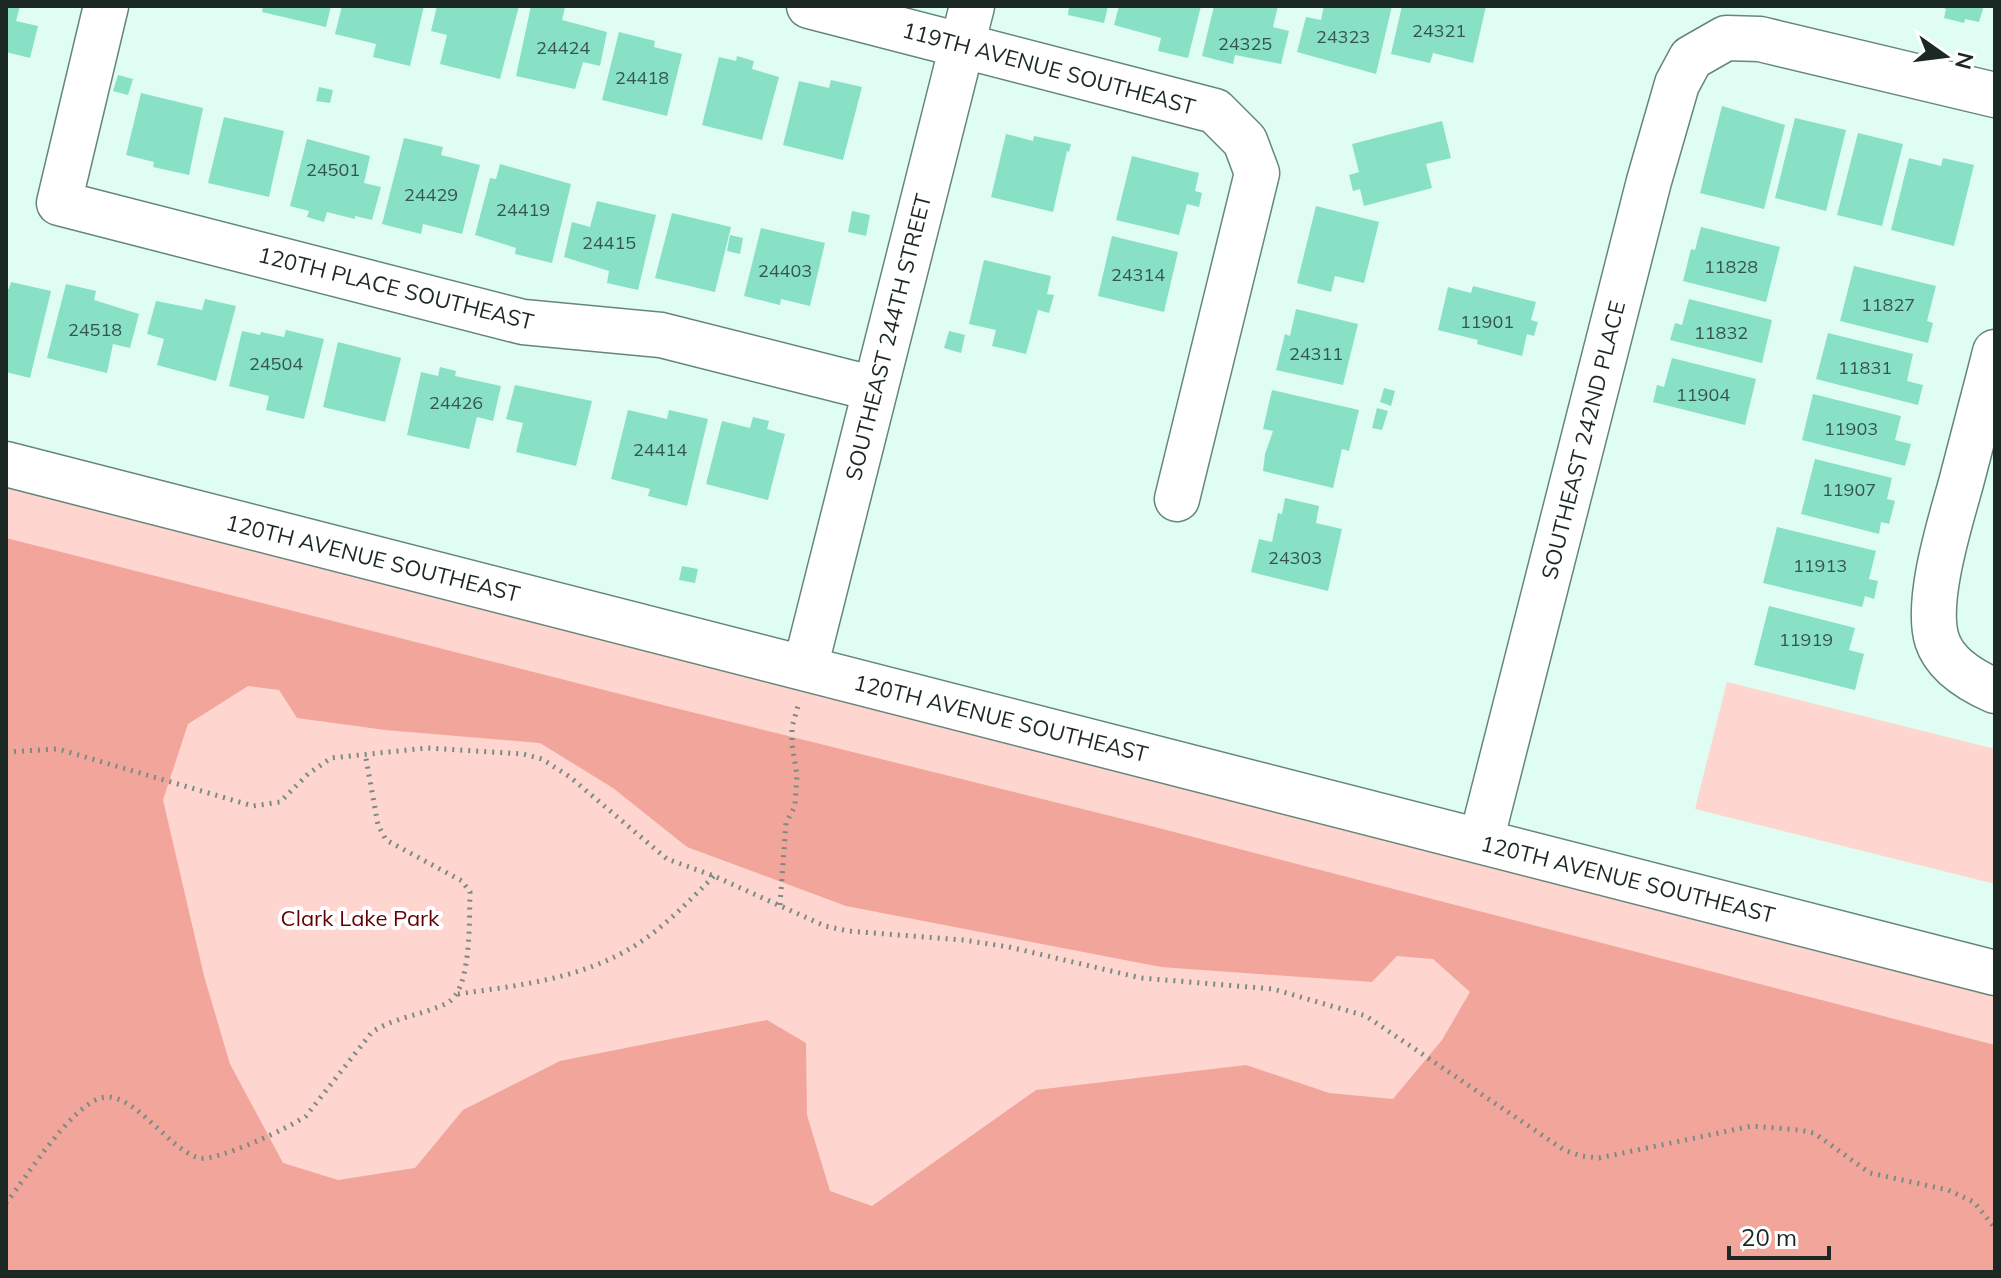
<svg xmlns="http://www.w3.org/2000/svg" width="2001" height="1278" viewBox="0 0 2001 1278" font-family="Mulish,sans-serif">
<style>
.green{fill:#fed5cf}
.forest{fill:#f2a59a;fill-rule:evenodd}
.building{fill:#88e0c5}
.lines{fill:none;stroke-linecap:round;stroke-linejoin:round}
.minor-casing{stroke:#65867b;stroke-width:47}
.path{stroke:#778c85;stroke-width:5;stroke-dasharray:2 6;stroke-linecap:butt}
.minor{stroke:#fff;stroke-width:44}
.labels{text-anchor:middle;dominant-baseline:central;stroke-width:8;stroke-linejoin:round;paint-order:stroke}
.number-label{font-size:18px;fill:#36564c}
.street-label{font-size:22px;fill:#1b2824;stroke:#fff}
.park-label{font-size:22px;fill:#610304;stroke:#fff}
</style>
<rect width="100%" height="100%" fill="#e0fdf3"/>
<path class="green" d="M6 464 1995 973V1272H6Z
M1727 682 1995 749V884L1695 809Z"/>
<path class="forest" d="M6 538 671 707 1151 826 1995 1045V1272H6ZM248 686 279 690 297 718 385 730 540 743 613 788 687 847 846 906 1161 967 1372 982 1397 956 1433 959 1470 992 1442 1040 1393 1099 1329 1093 1246 1065 1036 1090 872 1206 830 1191 807 1115 806 1043 767 1020 560 1061 463 1110 415 1168 338 1180 283 1163 230 1064 204 976 163 800 188 724Z"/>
<path class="building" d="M6 6H20L16 21 38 26 30 58 6 52Z
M263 6H331L326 27 262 12Z
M342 6H424L410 66 373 57 376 44 335 34Z
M437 6H519L500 79 440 64 447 35 431 31Z
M531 6 565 7 562 20 607 32 600 66 583 62 575 89 516 76Z
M1069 6H1108L1104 23 1068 15Z
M1119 6H1201L1188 58 1158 51 1161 38 1114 25Z
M1214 6H1278L1273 27 1289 31 1281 64 1235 55 1233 64 1202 56Z
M1324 6H1392L1376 74 1297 52 1306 17 1321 20Z
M1402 6H1486L1473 63 1433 53 1430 63 1391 54Z
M1939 6H1984L1979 22 1965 19 1964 23 1944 18 1946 9Z
M619 32 655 41 654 47 682 54 667 116 602 100Z
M737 56 754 61 752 69 779 77 762 140 702 125 719 57 736 61Z
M118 75 133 79 128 95 113 91Z
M831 80 862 87 843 160 783 145 799 81 829 88Z
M319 87 333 90 330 103 316 101Z
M141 93 203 108 189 175 153 167 154 162 126 155Z
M1722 106 1785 125 1764 209 1700 193Z
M224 117 284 131 269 197 208 183Z
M1795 118 1846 130 1826 211 1775 198Z
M1442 121 1451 158 1426 164 1432 188 1364 206 1360 189 1353 191 1349 175 1359 172 1352 144Z
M1858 133 1903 144 1882 226 1837 215Z
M1006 134 1033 141 1034 136 1071 144 1069 152 1067 151 1053 212 991 197Z
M404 138 443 147 441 155 480 165 462 234 423 224 421 234 382 224Z
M307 139 370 156 364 183 381 187 372 220 355 216V219L327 212 324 222 307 217 309 211 290 206Z
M1132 156 1199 173 1195 191 1202 193 1199 207 1187 204 1179 235 1116 220Z
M1909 158 1941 166 1943 158 1974 165 1954 246 1891 230Z
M500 164 571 184 552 263 515 254 516 248 475 235 490 178 496 179Z
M597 201 656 215 638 290 607 283 609 271 564 257 572 222 590 227Z
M1316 206 1379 222 1364 283 1335 276 1331 292 1297 283Z
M852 211 870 215 866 236 848 232Z
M672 213 731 227 715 292 655 278Z
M1701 227 1780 247 1766 302 1683 281 1691 249 1695 250Z
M761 228 825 243 810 306 781 299 780 305 744 296Z
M730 235 743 238 740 254 727 251Z
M1112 236 1178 252 1164 312 1098 296Z
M984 260 1051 276 1047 294 1054 295 1049 313 1038 310 1026 354 992 346 996 330 969 324Z
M1854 266 1936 286 1927 321 1933 323 1928 343 1840 321Z
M11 282 51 291 30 378 6 372V288L9 289Z
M66 284 96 291 94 300 139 314 130 348 113 344 107 373 47 358Z
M1473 286 1536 302 1531 320 1538 322 1534 336 1527 334 1522 356 1477 344 1478 340 1438 330 1448 287 1471 293Z
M205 299 236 306 216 381 157 365 164 339 147 334 156 301 202 310Z
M1689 299 1772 320 1762 363 1670 340 1675 323 1682 325Z
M1296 309 1358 324 1343 385 1276 370 1285 334 1290 336Z
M286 330 324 339 304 419 266 410 269 396 229 386 242 331 260 335 261 332 284 337Z
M949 331 965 335 961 353 944 348Z
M1828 333 1913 354 1907 381 1923 385 1918 405 1816 379Z
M338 342 401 358 385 422 323 407Z
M1672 358 1756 379 1745 425 1653 402 1657 385 1664 387Z
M440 367 456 371 455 376 501 386 493 421 477 417 469 449 407 435 421 372 438 376Z
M515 385 592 401 576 466 516 452 523 423 506 419Z
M1384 388 1395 391 1391 406 1380 402Z
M1272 390 1359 410 1349 451 1342 449 1333 488 1263 471 1265 454 1273 431 1263 429Z
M1813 394 1901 416 1895 440 1911 444 1905 466 1802 440Z
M1377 408 1388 411 1382 430 1372 428Z
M628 410 667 419 669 410 708 419 687 506 648 496 650 489 611 479Z
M753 417 769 421 767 429 785 434 768 500 706 484 722 421 750 428Z
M1815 459 1892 478 1887 499 1895 501 1889 524 1881 522 1879 534 1801 514Z
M1285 498 1319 506 1316 523 1342 529 1328 591 1251 572 1259 539 1272 542 1278 513 1282 514Z
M1777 527 1876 551 1869 579 1878 581 1874 599 1865 596 1862 607 1763 583Z
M682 566 698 569 695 583 679 580Z
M1769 606 1855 628 1849 650 1864 654 1855 690 1754 665Z"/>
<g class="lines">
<defs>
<path id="minor" d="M106 6 59 203 523 322 661 335 875 389
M809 6 1215 111 1245 141 1257 173 1177 499
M1995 352C1984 396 1972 440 1961 483 1950 523 1925 601 1937 640 1945 665 1972 681 1995 691
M6 464 1995 973
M805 668 972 6
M1481 841 1649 181 1677 84 1691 58 1726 38 1760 39 1995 95"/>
</defs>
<use href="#minor" class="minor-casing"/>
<path class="path" d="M6 752 58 749 253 806 280 802 308 774 331 758 427 748 523 754 542 759 570 777 667 859 714 876 825 926 848 931 963 940 1009 947 1141 978 1273 989 1366 1016 1564 1150 1581 1156 1599 1158 1752 1126 1799 1130 1814 1133 1870 1173 1948 1190 1974 1202 1995 1228
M780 905 786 823 795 806 797 775 792 745V727L798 706
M458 994C514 986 573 980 624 952 659 933 686 904 714 876
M6 1203C28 1175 67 1112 98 1099 130 1085 168 1150 199 1158 216 1162 291 1127 306 1116L372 1032C395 1017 423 1015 447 1003 472 990 469 919 470 892L462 881 386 840 378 825 365 753"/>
<use href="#minor" class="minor"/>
</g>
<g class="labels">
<g class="number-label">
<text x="1439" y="30">24321</text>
<text x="1343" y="36">24323</text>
<text x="1245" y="43">24325</text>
<text x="563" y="47">24424</text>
<text x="642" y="77">24418</text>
<text x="333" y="169">24501</text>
<text x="431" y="194">24429</text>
<text x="523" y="209">24419</text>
<text x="609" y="242">24415</text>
<text x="1731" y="266">11828</text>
<text x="785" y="270">24403</text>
<text x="1138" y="274">24314</text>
<text x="1888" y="304">11827</text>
<text x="1487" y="321">11901</text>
<text x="95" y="329">24518</text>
<text x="1721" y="332">11832</text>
<text x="1316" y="353">24311</text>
<text x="276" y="363">24504</text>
<text x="1865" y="367">11831</text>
<text x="1703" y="394">11904</text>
<text x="456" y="402">24426</text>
<text x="1851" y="428">11903</text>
<text x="660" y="449">24414</text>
<text x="1849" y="489">11907</text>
<text x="1295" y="557">24303</text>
<text x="1820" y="565">11913</text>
<text x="1806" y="639">11919</text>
</g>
<g class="street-label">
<text transform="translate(1049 68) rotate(15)">119TH AVENUE SOUTHEAST</text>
<text transform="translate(396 288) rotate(14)">120TH PLACE SOUTHEAST</text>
<text transform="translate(888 337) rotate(-76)">SOUTHEAST 244TH STREET</text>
<text transform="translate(1583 440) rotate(-76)">SOUTHEAST 242ND PLACE</text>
<text transform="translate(373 558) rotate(14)">120TH AVENUE SOUTHEAST</text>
<text transform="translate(1001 718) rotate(14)">120TH AVENUE SOUTHEAST</text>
<text transform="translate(1628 879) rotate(14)">120TH AVENUE SOUTHEAST</text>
</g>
<g class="park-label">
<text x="360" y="918">Clark Lake Park</text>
</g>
</g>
<rect width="2001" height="1278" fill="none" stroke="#1b2824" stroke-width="16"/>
<g transform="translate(1945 56) rotate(104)" stroke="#ffffff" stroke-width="6" paint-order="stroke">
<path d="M0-6L14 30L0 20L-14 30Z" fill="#1b2824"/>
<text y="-12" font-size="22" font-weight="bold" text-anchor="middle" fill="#1b2824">N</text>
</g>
<path d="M1729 1246v12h100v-12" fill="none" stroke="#1b2824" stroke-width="4"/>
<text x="1741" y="1246" font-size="24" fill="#1b2824" stroke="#ffffff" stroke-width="6" paint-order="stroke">20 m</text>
</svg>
